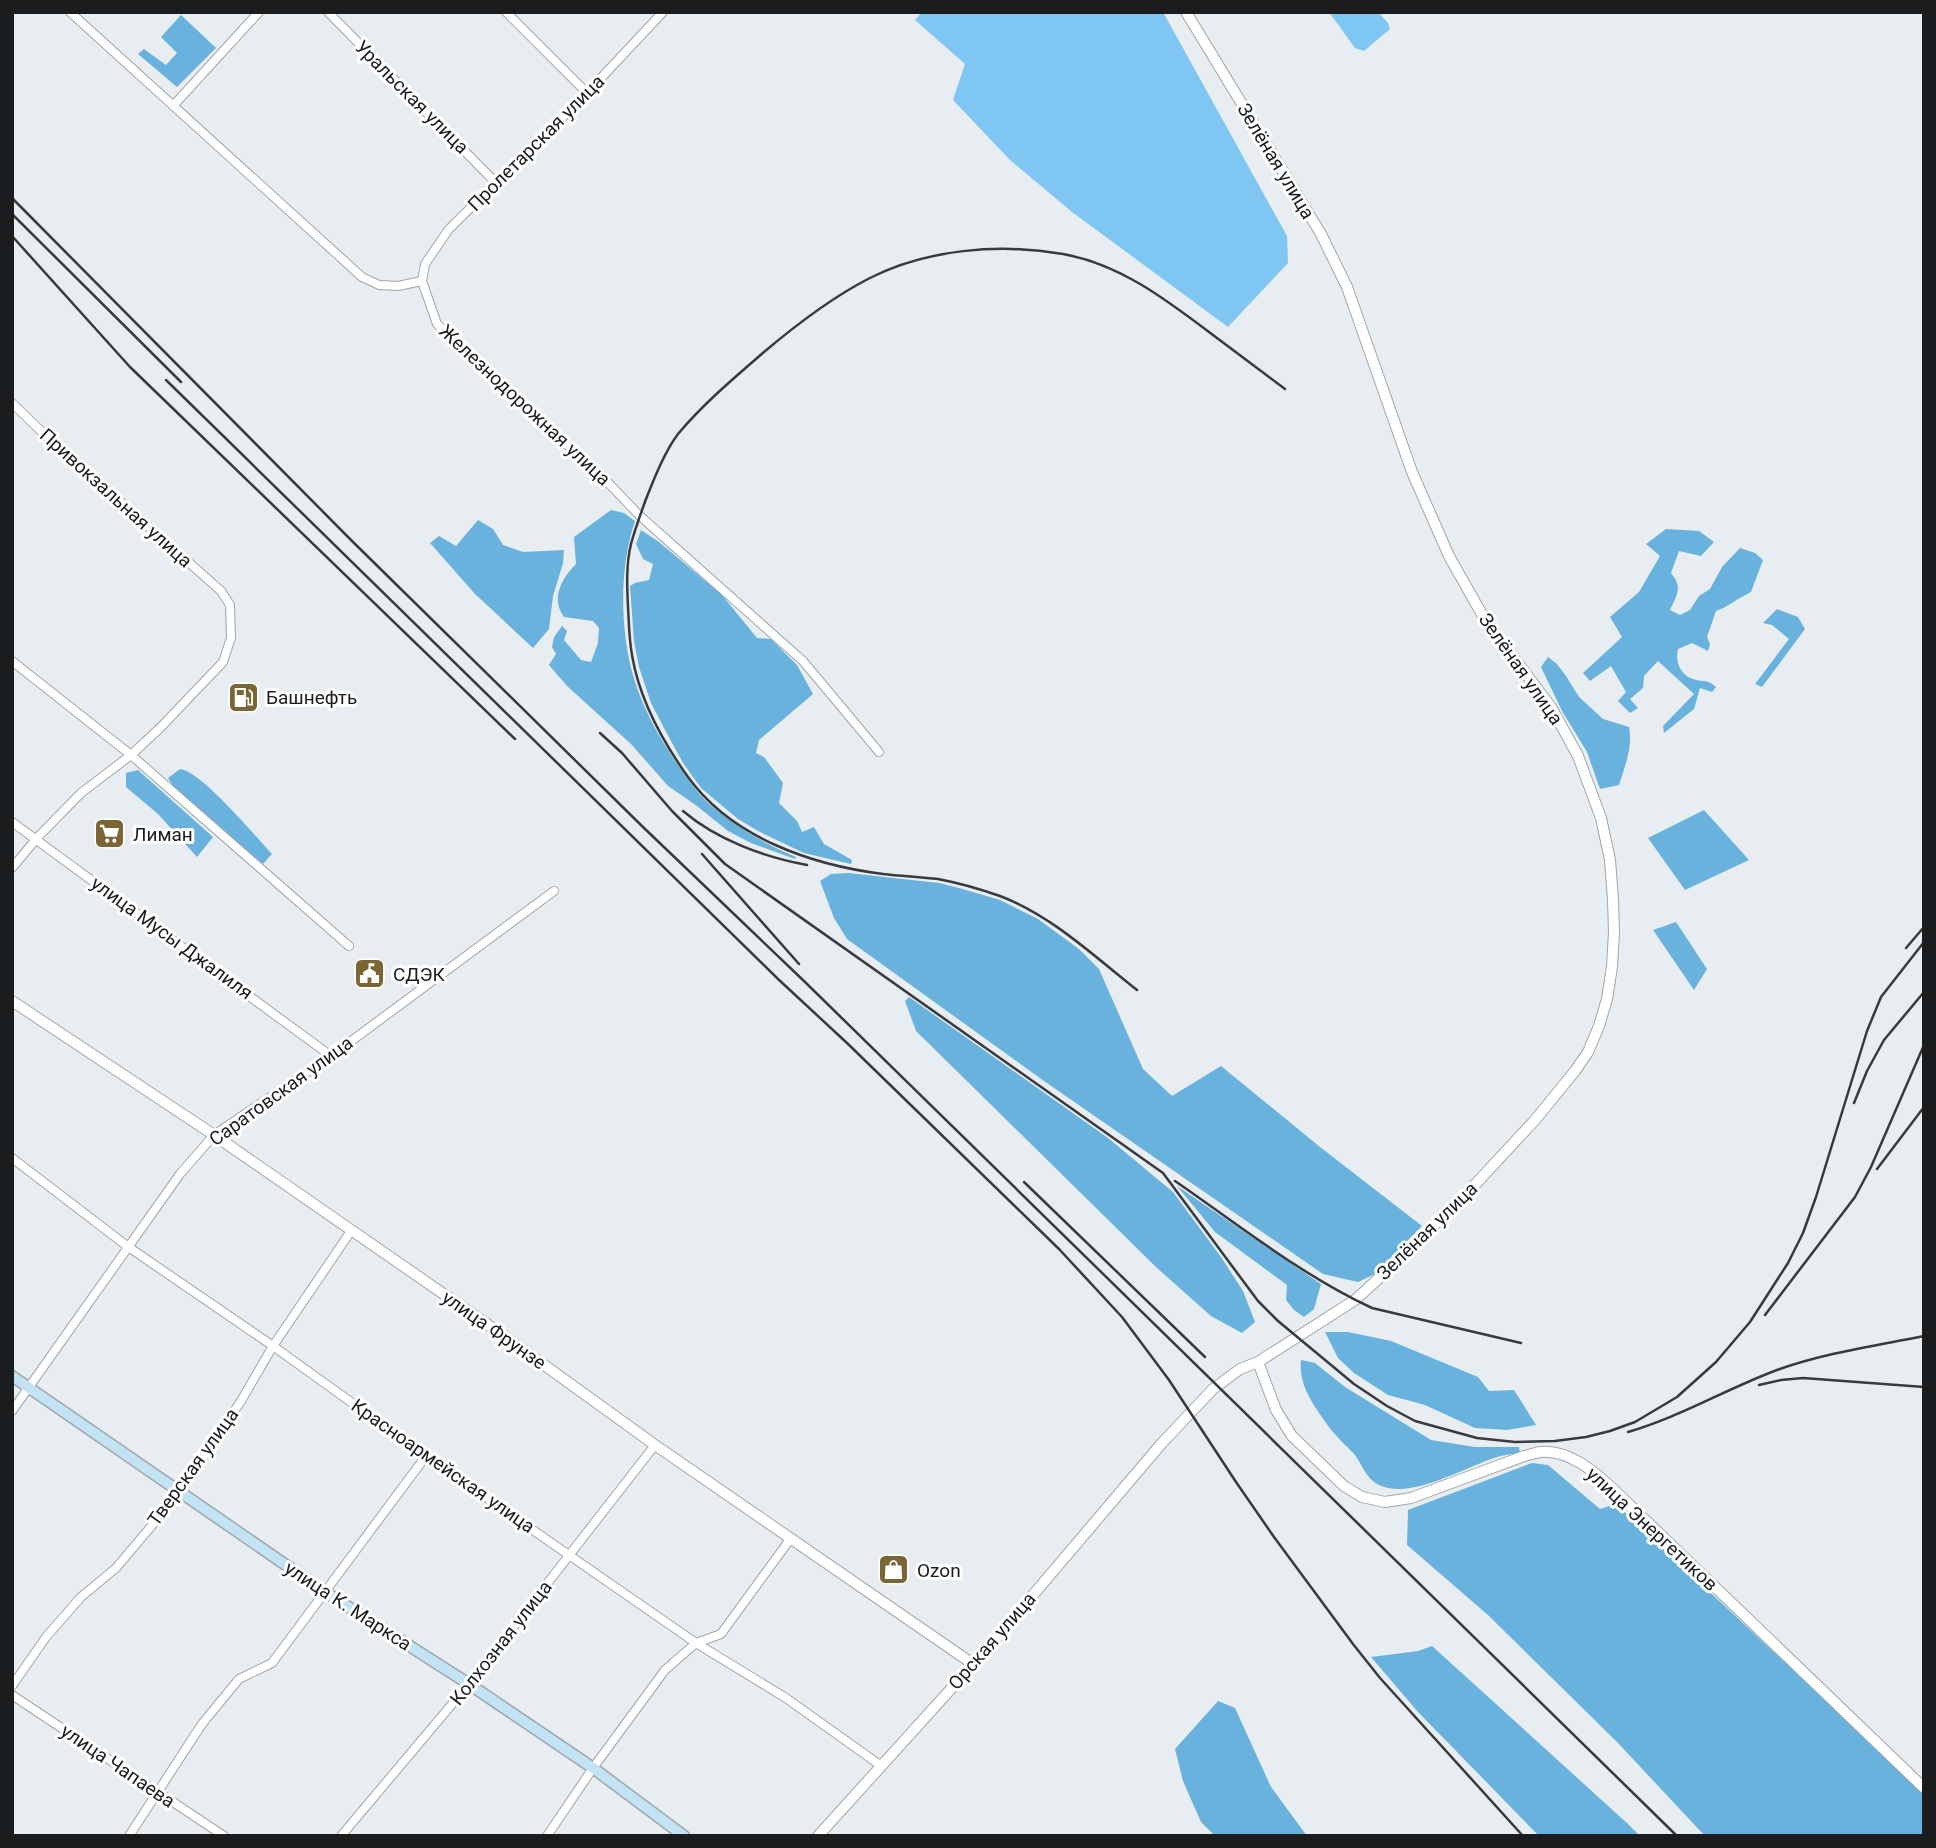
<svg xmlns="http://www.w3.org/2000/svg" width="1936" height="1848" viewBox="0 0 1936 1848" font-family="Roboto,sans-serif">
<style>
.green{fill:#7fc7f2}
.forest{fill:#68b2dd}
.lines{fill:none;stroke-linecap:round;stroke-linejoin:round}
.minor-casing{stroke:#a1a6aa;stroke-width:10}
.tertiary-casing{stroke:#a1a6aa;stroke-width:12}
.secondary-casing{stroke:#a1a6aa;stroke-width:13}
.minor{stroke:#fff;stroke-width:8}
.tertiary{stroke:#fff;stroke-width:10}
.secondary{stroke:#c2e3f4;stroke-width:10}
.rail{stroke:#383a3d;stroke-width:2.5}
.labels{text-anchor:middle;dominant-baseline:central;stroke-width:6;stroke-linejoin:round;paint-order:stroke}
.street-label{font-size:19px;fill:#1a1c1e;stroke:#fff}
.poi-label{font-size:19px;fill:#1a1c1e;stroke:#fff;text-anchor:start}
</style>
<rect width="100%" height="100%" fill="#e7edf1"/>
<path class="green" d="M922 12H1163L1287 236 1288 263 1228 327 1072 212 1010 160 953 100 965 64 915 20Z
M1329 12H1378L1388 23 1390 29 1364 51 1355 48Z"/>
<path class="forest" d="M181 15 216 48 177 87 138 54 144 49 166 65 177 53 161 37Z
M611 510 624 513 635 521C620 565 620 623 631 668 640 704 659 738 680 768 690 782 700 797 714 808 739 829 767 845 796 857L795 859 751 843 728 831 697 806 668 786 631 744 567 686 549 665 556 654 552 647 554 637 562 626 567 631 564 640 581 660 591 662 598 643 599 628 593 621 564 617C550 598 562 578 576 564L574 537Z
M478 520 493 529 503 545 523 552 564 550 563 563 553 596 549 629 533 648 475 594 430 543 439 536 456 546Z
M1666 529 1699 531 1714 542 1701 556 1679 551 1671 573C1683 587 1677 595 1670 610L1680 615 1690 610 1699 596 1710 589 1722 567 1740 548 1755 553 1763 560 1751 592C1738 598 1728 607 1716 611L1707 637 1710 644 1708 651 1692 643 1678 649C1675 661 1680 675 1693 679 1704 683 1706 678 1716 687L1712 692 1700 688 1694 709 1664 733 1663 726 1694 694 1658 661 1644 676 1643 688 1630 699 1638 708 1630 713 1618 701 1626 692 1611 666 1590 681 1583 673 1622 637 1610 617 1639 592 1660 556 1646 544Z
M641 530 659 542 722 595 757 638 771 639 797 665 813 694 759 740 756 753 764 757 783 783 779 803 797 821 802 832 814 827 824 844 852 860 851 864 804 853 758 831 738 819 701 788 683 763 664 728 651 703 639 667 634 641 630 586 635 583 649 580 653 564 643 559 636 544Z
M1777 609 1798 617 1805 629 1762 687 1755 684 1789 639 1772 625 1763 623Z
M1548 657 1557 664 1566 676 1579 697 1603 719 1629 727C1633 747 1625 766 1619 785L1600 789 1587 752 1562 711 1541 667Z
M180 769C201 771 255 836 272 854L263 864 175 789 168 778Z
M138 770 213 837 197 857 158 814 126 787V773Z
M1704 810 1749 860 1685 890 1648 838Z
M848 873 939 883 959 888 1000 900 1038 919 1079 949 1099 969 1143 1069 1172 1096 1221 1066 1320 1147 1422 1226 1375 1274 1358 1282 1323 1274 1044 1081 847 939 834 918 820 881 831 874Z
M1676 922 1707 969 1694 990 1653 930Z
M909 997 1108 1138 1173 1192 1221 1257 1243 1291 1255 1322 1242 1333 1211 1316 1157 1268 916 1031 905 1001Z
M1177 1186 1321 1284 1314 1309 1304 1317 1294 1310 1286 1300 1287 1285 1215 1232Z
M1325 1332H1348L1391 1341 1478 1377 1489 1391 1514 1390 1536 1425 1507 1430 1475 1428 1425 1405 1388 1395 1354 1373 1338 1358Z
M1301 1360 1315 1363 1345 1387 1431 1440 1475 1447H1519L1520 1453C1512 1454 1502 1455 1494 1458 1463 1468 1402 1505 1373 1481 1365 1475 1361 1463 1355 1455 1346 1445 1337 1438 1329 1427 1315 1407 1298 1386 1301 1360Z
M1532 1463 1548 1465 1600 1509 1616 1504 1924 1793V1836H1705L1618 1743 1488 1615 1407 1545 1408 1510Z
M1432 1646 1628 1824 1640 1836H1539L1418 1712 1371 1657 1418 1651Z
M1218 1701 1235 1708 1271 1787 1307 1836H1215L1201 1822 1183 1781 1175 1749Z"/>
<g class="lines">
<defs>
<path id="minor" d="M70 12 362 277 379 285 398 286 422 281
M328 12 495 182
M506 12 587 93
M173 106 259 12
M422 281 437 324 521 405 595 469 640 516 803 661 879 752
M422 281 425 264 449 229 587 93 663 12
M12 403 41 431 221 591 230 605 231 638 223 662 161 727 131 755 81 793 37 838 12 868
M12 661 131 755 349 946
M12 822 331 1056
M12 1158 127 1246 273 1346 426 1456 696 1643 786 1698 880 1765
M12 1411 180 1174 214 1135 331 1056 554 891
M12 1686 46 1637 81 1597 116 1568 181 1491 241 1401 273 1346 351 1231
M12 1695 224 1836
M129 1836 202 1724 239 1679 272 1663 426 1456
M341 1836 469 1684 655 1445
M547 1836 593 1768 665 1670 696 1643 721 1634 791 1538"/>
<path id="tertiary" d="M12 1001 214 1135 497 1331 655 1445 973 1664
M1258 1362 1276 1410 1292 1436 1344 1486 1362 1497 1385 1502 1411 1498 1524 1456C1529 1455 1535 1453 1540 1452 1568 1449 1594 1471 1613 1489L1924 1788
M818 1836 988 1648 1162 1443 1213 1389 1240 1369 1258 1362 1355 1300 1400 1259 1470 1190 1535 1120 1575 1071 1588 1052 1599 1026 1607 999 1612 967 1614 932 1613 900 1610 860 1601 818 1578 756 1551 707 1484 618 1449 556 1412 472 1347 287 1321 234 1186 12"/>
<path id="secondary" d="M12 1376 325 1592 469 1684 593 1768 684 1836"/>
</defs>
<use href="#minor" class="minor-casing"/>
<use href="#tertiary" class="tertiary-casing"/>
<use href="#secondary" class="secondary-casing"/>
<use href="#minor" class="minor"/>
<use href="#tertiary" class="tertiary"/>
<use href="#secondary" class="secondary"/>
<path class="rail" d="M12 198 353 542 644 828 805 982 1677 1836
M12 214 181 382
M12 236 130 367 515 739
M166 380 778 979 847 1043 1059 1249 1122 1317 1169 1380 1236 1482 1274 1537 1353 1644 1380 1678 1523 1836
M600 733 622 753 672 811 725 864 1163 1173 1258 1301 1278 1321 1354 1384 1387 1406 1415 1421 1477 1438 1515 1442 1555 1441 1586 1437 1610 1431 1635 1422 1677 1397 1716 1362 1750 1322 1788 1263 1803 1233 1816 1197 1867 1031 1881 997 1924 942
M683 811C717 840 764 857 807 865
M702 854 799 964
M1906 948 1924 927
M1137 990C1095 957 1051 915 1000 896 980 889 959 883 938 879 920 877 901 876 883 874 812 865 732 838 688 777 663 742 639 698 632 655 629 639 629 623 628 607 627 587 626 564 631 544 635 529 641 513 646 499 654 479 665 451 678 434 703 404 734 378 764 352 796 325 831 298 868 279 926 249 999 243 1063 254 1119 264 1164 298 1209 332 1234 351 1260 370 1285 389
M1854 1103 1867 1071 1884 1040 1924 992
M1877 1169 1924 1107
M1175 1181C1239 1225 1301 1275 1372 1308L1521 1343
M1024 1182 1205 1357
M1765 1315 1855 1197 1871 1167 1924 1045
M1759 1385 1781 1380 1803 1378 1924 1387
M1628 1432C1680 1417 1726 1389 1777 1370 1825 1353 1874 1346 1924 1336"/>
</g>
<defs>
<symbol id="fuel-square" viewBox="-11 -11 22 22"><rect x="-9" y="-9" width="18" height="18" rx="4" fill="#7b6534" stroke="#fff"/><path d="M-5.5-6h7V0h2V4h1.3V-2.5L3-4.5l.8-.8L6-3V5H2.5V1h-1V6h-7ZM-4.2-4.7v3.2H.2V-4.7Z" fill="#fff"/></symbol>
<symbol id="supermarket-square" viewBox="-11 -11 22 22"><rect x="-9" y="-9" width="18" height="18" rx="4" fill="#7b6534" stroke="#fff"/><path d="M-6-5.5h2.5l.6 2H6L4.5 2H-2.5L-4.4-4H-6ZM-1.5 3.2a1.3 1.3 0 1 0 .1 0ZM3 3.2a1.3 1.3 0 1 0 .1 0Z" fill="#fff"/></symbol>
<symbol id="civic-square" viewBox="-11 -11 22 22"><rect x="-9" y="-9" width="18" height="18" rx="4" fill="#7b6534" stroke="#fff"/><path d="M-.6-6.5H3V-4.5H.6V-3L4-1V1h2V6H-6V1h2V-1L-.6-3ZM-1.2 2.5V6h2.4V2.5Z" fill="#fff"/></symbol>
<symbol id="shop-square" viewBox="-11 -11 22 22"><rect x="-9" y="-9" width="18" height="18" rx="4" fill="#7b6534" stroke="#fff"/><path d="M-5-2.5h2.3a2.7 3.5 0 0 1 5.4 0H5L5.5 6h-11ZM-1.5-2.5h3a1.5 2.3 0 0 0-3 0Z" fill="#fff"/></symbol>
</defs>
<g fill-rule="evenodd">
<use href="#fuel-square" x="226" y="680" width="35" height="35"/>
<use href="#supermarket-square" x="92" y="816" width="35" height="35"/>
<use href="#civic-square" x="352" y="956" width="35" height="35"/>
<use href="#shop-square" x="876" y="1552" width="35" height="35"/>
</g>
<g class="labels">
<g class="street-label">
<text transform="translate(412 97) rotate(45)">Уральская улица</text>
<text transform="translate(536 143) rotate(-45)">Пролетарская улица</text>
<text transform="translate(1276 161) rotate(59)">Зелёная улица</text>
<text transform="translate(525 405) rotate(43)">Железнодорожная улица</text>
<text transform="translate(116 498) rotate(42)">Привокзальная улица</text>
<text transform="translate(1521 669) rotate(55)">Зелёная улица</text>
<text transform="translate(172 938) rotate(36)">улица Мусы Джалиля</text>
<text transform="translate(281 1091) rotate(-36)">Саратовская улица</text>
<text transform="translate(1427 1231) rotate(-44)">Зелёная улица</text>
<text transform="translate(494 1330) rotate(35)">улица Фрунзе</text>
<text transform="translate(443 1466) rotate(35)">Красноармейская улица</text>
<text transform="translate(193 1467) rotate(-54)">Тверская улица</text>
<text transform="translate(1652 1529) rotate(43)">улица Энергетиков</text>
<text transform="translate(348 1606) rotate(33)">улица К. Маркса</text>
<text transform="translate(992 1641) rotate(-49)">Орская улица</text>
<text transform="translate(501 1643) rotate(-52)">Колхозная улица</text>
<text transform="translate(118 1766) rotate(34)">улица Чапаева</text>
</g>
<g class="poi-label">
<text x="266" y="697">Башнефть</text>
<text x="133" y="834">Лиман</text>
<text x="393" y="974">СДЭК</text>
<text x="917" y="1570">Ozon</text>
</g>
</g>
<rect width="1936" height="1848" fill="none" stroke="#1a1c1e" stroke-width="28"/>
</svg>
